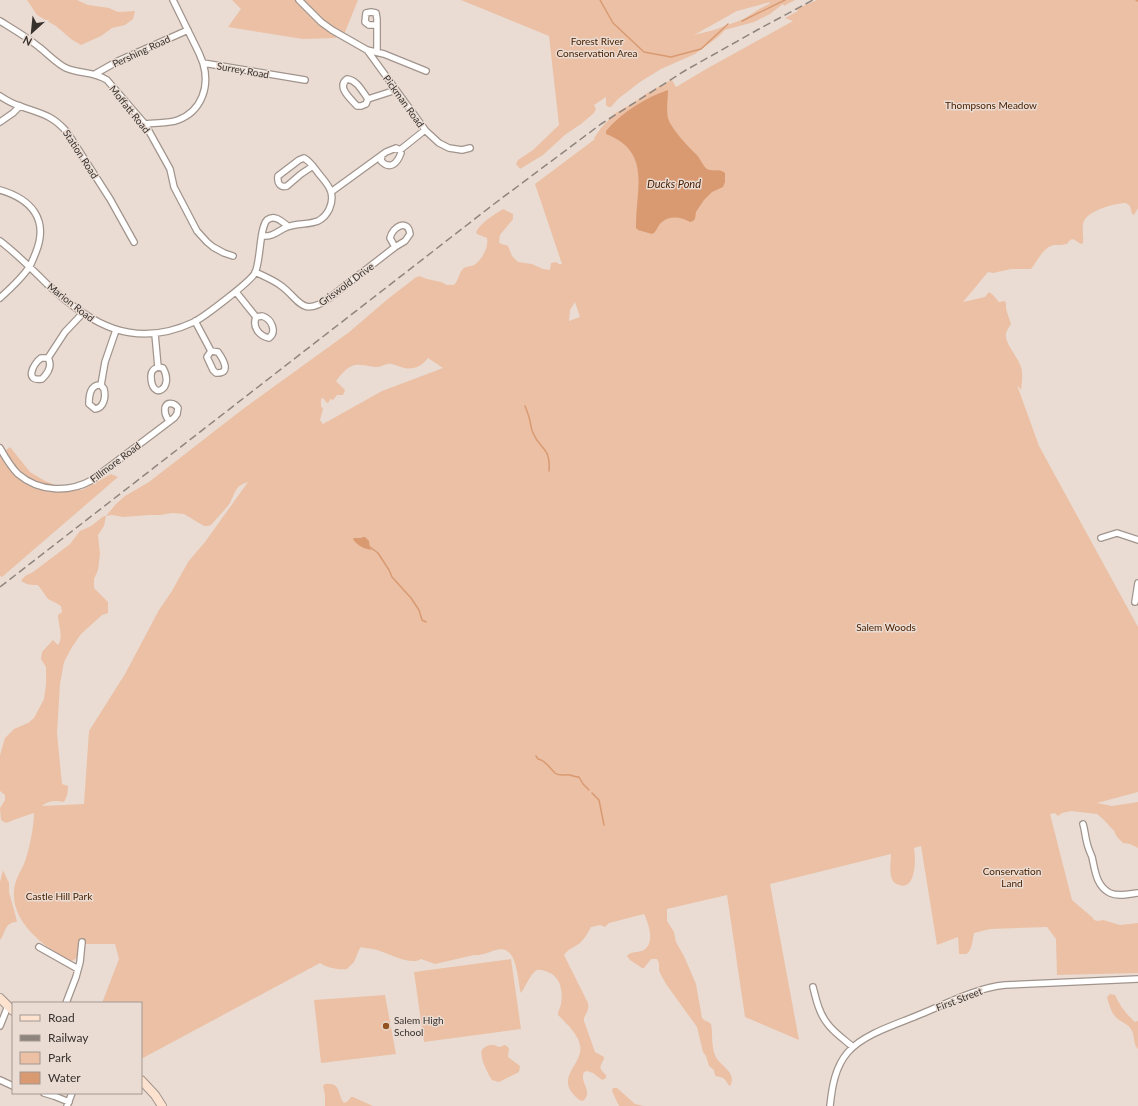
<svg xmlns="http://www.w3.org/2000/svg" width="1138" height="1106" viewBox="0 0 1138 1106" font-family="Lato,sans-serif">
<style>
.green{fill:#ebc0a5;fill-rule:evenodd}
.water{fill:#d99a72}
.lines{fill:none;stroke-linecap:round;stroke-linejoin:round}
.stream{stroke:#d99a72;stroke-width:1.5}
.street-casing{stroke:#a1948c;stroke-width:8}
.secondary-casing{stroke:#a1948c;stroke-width:10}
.street{stroke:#fff;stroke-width:5.5}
.secondary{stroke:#fee2d0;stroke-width:8}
.rail{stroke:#8f857f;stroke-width:1.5;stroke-dasharray:8 4;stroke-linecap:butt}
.poi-dot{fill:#945221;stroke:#eadcd3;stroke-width:1.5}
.labels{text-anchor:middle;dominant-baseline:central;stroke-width:3;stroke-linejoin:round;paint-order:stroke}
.park-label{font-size:10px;fill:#482001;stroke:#eadcd3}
.street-label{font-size:10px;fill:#37312e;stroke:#eadcd3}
.poi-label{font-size:10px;fill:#37312e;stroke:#eadcd3;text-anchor:start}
.water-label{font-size:11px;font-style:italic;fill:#461e00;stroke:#eadcd3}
</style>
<rect width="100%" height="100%" fill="#eadcd3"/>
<path class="green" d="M27 0H77L88 5 109 8 118 12 135 11 133 19 125 25 112 28 101 36 81 45 71 39 56 26 37 15Z
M232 0H358L345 32 335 38 303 39 228 27 241 9Z
M461 0H795L784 6 783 4 770 14 754 22 725 30 718 37 695 54 661 69 640 82 618 99 611 107H608L606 105V97L594 105 596 109 594 113 581 124 566 134 543 155 520 169 516 164 518 160 533 150 559 125 549 36ZM770 2 769 4 759 9 744 19 714 30 694 35 737 11Z
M817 0H1138V208L1134 215 1132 214 1130 206 1126 203C1116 203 1089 210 1084 221 1081 228 1084 236 1083 243L1081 244 1073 239 1070 240 1067 244C1063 245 1058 245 1054 245 1043 247 1037 262 1031 269H1011L993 273 988 272 963 302 985 297 989 292 993 295 999 302 1005 301 1006 304V309L1011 324C1009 327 1006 331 1006 335 1005 344 1018 357 1021 367 1023 374 1022 382 1021 390L1017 385 1039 446 1138 627V792L1097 803 1112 806 1138 802V848L1130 844 1123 843 1117 837 1114 831 1104 820 1097 814 1071 811 1062 813 1058 816 1055 813 1050 814 1072 900 1092 917 1094 920 1098 921 1103 920 1120 925 1138 923V973L1057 975 1056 939 1047 927 990 929 974 933C973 938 972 952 966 954 965 954 960 954 959 954L958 937 937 945 921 846 914 848C916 859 916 891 899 885 895 884 893 882 892 879 889 872 891 861 891 854L770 884 799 1040 745 1017 727 895 667 909V921L674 932 676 942 684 956 696 984 702 1018C704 1021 708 1021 711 1024 713 1034 711 1045 715 1055 719 1066 738 1072 730 1086 727 1084 726 1080 723 1078 717 1075 715 1079 714 1070L709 1066 706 1056 703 1052 697 1027 666 984 659 971V963L657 959H651L644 968H642L630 960 627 956C630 951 638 953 644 950 655 943 649 924 644 914L609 923 605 927 600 925 591 927C588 933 585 938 580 943 574 948 570 947 564 955L588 1003C590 1012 583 1015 584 1021L595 1052 604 1057V1059C599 1068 599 1068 606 1075V1078L602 1080 593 1073 587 1071 584 1072C579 1083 594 1091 583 1101 578 1100 576 1097 573 1094 557 1075 584 1063 580 1045 578 1034 566 1023 558 1015 558 1010 561 1007 561 1003 563 993 561 980 552 974 547 972 543 969 537 970 530 974 526 986 521 993 517 980 518 943 496 950 489 952 481 956 474 955L435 964 421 959C411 966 388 953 377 950 372 948 366 949 361 947L359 950 354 962 347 969C338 970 327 968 320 963L141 1059V1003H102L119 959 115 944H79L77 958 72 961C43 948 4 917 16 881 18 875 21 870 24 864 29 852 34 826 34 813 25 816 15 819 6 823L1 820 0 808 5 800V795L0 791V755L5 738 14 729 28 723 34 718 44 699 46 684V667L41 659 42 652 53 640 58 645C64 638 58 624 58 615L62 612 61 606 56 603 48 599 38 585C31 585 27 585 21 581L25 576 33 572 70 544 80 531 91 526 104 516H106L116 504 125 496 149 482 243 409 348 333 389 298 415 278 419 276 427 279 441 282 447 285H453L455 284C458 280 459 274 462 270 465 266 469 267 474 265 482 260 489 247 487 238L477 234 476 232C481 222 494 215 503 209L513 214V219L500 235 499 242 501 244 506 245 508 246 512 256 518 262 532 264 543 269 550 270 551 263 556 262 559 264H562L535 184 595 139 594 138 601 128 614 114 636 101 647 93 669 81 672 80 676 87 708 68 793 21 785 18 798 11 796 9ZM575 302 580 317 569 321 570 310ZM428 358 443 368 382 391 323 424 320 420 323 409 321 406V399L323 398 327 403 329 402 330 399 333 400 337 395H343L345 390 336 381C343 372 350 363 361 365 366 365 371 367 377 367 382 367 386 363 392 364 396 365 400 367 404 368 414 370 422 366 428 358ZM248 482 205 542 188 562 172 591 159 610 125 674 89 731 84 804 42 806C47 801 56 800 64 802 67 797 68 792 68 786L62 784 57 733 60 684 64 662 72 647 81 634 102 615 108 613V602L94 588V579L98 570 100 554 98 535 104 526 106 516 112 515 123 517 150 515H160L172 513 184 514 204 526C206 526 209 526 211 525 212 524 229 505 230 503 236 491 235 486 248 482Z
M10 447 30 472 45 481 69 490H82L111 474 118 477 2 577 0 576V455Z
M3 870 9 883V892L17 921 16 922C4 923 6 933 0 940V882Z
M511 959 521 1029 424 1042 414 972Z
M1110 994 1115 995C1120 1006 1126 1014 1135 1022L1138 1021V1049C1133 1044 1135 1037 1132 1031 1130 1025 1123 1023 1118 1019 1111 1014 1109 1004 1107 997Z
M385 995 396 1054 321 1063 314 1000Z
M490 1045H494L499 1047 505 1045 509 1048 508 1057 520 1066 519 1072 499 1082 492 1080C488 1074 479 1057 482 1050 484 1047 487 1046 490 1045Z
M325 1084C342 1082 337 1095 344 1103L348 1101 351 1097H353L373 1106H325V1095L323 1086Z
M613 1088H617L635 1104 644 1106H619L612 1091Z"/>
<path class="water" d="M668 90C668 99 666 109 668 118 670 127 689 148 696 154 700 158 703 166 707 169 713 172 720 168 725 173V182L723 187 712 192 704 200 696 212 695 219 693 221 690 222C682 217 670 215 662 222 658 225 657 230 654 233L652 234 638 230 636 228C635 191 653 152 606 134V131C622 112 645 98 668 90Z
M363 537H365L369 541 370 548 372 550C365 549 357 546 353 539L354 538H361Z"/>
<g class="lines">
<path class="stream" d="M600 0 613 23 644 52 671 57 701 49 728 24
M1136 0 1138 1
M742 21 785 0
M525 406C527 411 529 416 530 421 531 425 531 429 533 433 540 450 551 447 549 471
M370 547 378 553 389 570 392 577 411 598 419 610 422 620 426 622
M536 756 538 759C545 760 550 768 555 773 560 777 565 774 570 775 573 776 576 777 579 777L583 784 589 790
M592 793 599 800 604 825"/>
<defs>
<path id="street" d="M173 0 199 53 203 63 305 80
M299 0 321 22 332 30 367 50 384 54 426 71
M0 21C13 29 27 37 39 47 47 53 57 64 66 68 79 74 94 71 107 80L145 124 170 169 174 187 197 231 207 242 213 247 224 253 233 256
M377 25H369L365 22 366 13 371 12 376 13 377 19V52
M367 50 426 131 439 143 449 148 462 150 470 148
M95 74 118 61 188 30
M347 79C357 80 362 91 368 99L366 104 361 106H357C351 99 336 87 347 79Z
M0 96C6 100 13 104 20 106 41 114 51 114 67 132L110 199 134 242
M368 99 396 90
M0 122 13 113 20 106
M145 124C156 122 168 124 178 120 202 111 210 86 203 63
M382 155 381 161C390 170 397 164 401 153L400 150
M0 190C31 199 49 219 36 252 34 257 32 262 30 266 22 278 10 289 0 298
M331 192 386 152 396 148 400 150 425 130
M262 236C274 237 277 231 287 227 297 223 308 225 318 221 328 216 334 203 331 192 329 185 323 179 319 174 314 168 311 162 304 158L299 160 278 176C277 183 280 188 287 186L301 174 313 166
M0 241C17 254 32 269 47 284 91 325 134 350 194 322 204 317 250 282 255 273 261 260 259 229 267 220 275 214 282 222 288 226
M255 272C264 276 273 280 280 285 299 298 301 318 328 299L395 247 390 238C392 227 408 218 410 234L405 241 395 247
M236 292 256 317C252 327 259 336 269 338 277 332 272 319 262 316 260 316 258 317 256 317
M195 321 211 351 207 357 213 370 216 373C232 374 223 359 218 352L211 351
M155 334 158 367C153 369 151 371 151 376 151 402 175 389 163 368L158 367
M48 358C53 366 48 373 42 379 24 382 33 364 41 358H48L65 332 83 313
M101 385C90 384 89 396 89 404L95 409C104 408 106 397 104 389L101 385 105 362 116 330
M0 448C5 457 11 467 18 474 39 492 69 493 92 480L174 418 177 414 178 408C174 402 164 401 165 411 165 414 167 418 169 421
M1101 538 1117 533 1138 540
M1135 602 1138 583
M1083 824C1085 830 1085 836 1087 843 1088 848 1090 852 1092 857 1095 870 1096 886 1110 893 1118 897 1129 894 1138 893
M39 947 78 969
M813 987C816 999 819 1013 827 1023 833 1032 845 1040 853 1047
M66 1003 76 977 80 962 82 942
M0 1026 8 1006
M0 1080 13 1086
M44 1093 54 1096 69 1102
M67 1106 72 1093
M830 1106C832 1087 835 1067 848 1052 865 1033 898 1024 921 1014 948 1003 976 988 1005 985L1138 979"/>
<path id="secondary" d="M0 998 13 1011
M141 1080 155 1095 162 1106"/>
</defs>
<use href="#street" class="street-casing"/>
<use href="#secondary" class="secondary-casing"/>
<use href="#street" class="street"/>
<use href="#secondary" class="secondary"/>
<path class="rail" d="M0 587 494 204 601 124 686 70 759 29 813 0"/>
</g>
<circle class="poi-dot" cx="386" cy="1026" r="4"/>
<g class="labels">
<g class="park-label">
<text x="597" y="41">Forest River<tspan x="597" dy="12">Conservation Area</tspan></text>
<text x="991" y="105">Thompsons Meadow</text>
<text x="886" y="627">Salem Woods</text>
<text x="1012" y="871">Conservation<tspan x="1012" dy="12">Land</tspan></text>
<text x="59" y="896">Castle Hill Park</text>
</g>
<g class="street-label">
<text transform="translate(141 51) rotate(-25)">Pershing Road</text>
<text transform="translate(243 70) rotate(10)">Surrey Road</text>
<text transform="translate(404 101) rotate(54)">Pickman Road</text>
<text transform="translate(130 109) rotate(51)">Moffatt Road</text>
<text transform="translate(81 154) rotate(57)">Station Road</text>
<text transform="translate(346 284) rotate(-36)">Griswold Drive</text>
<text transform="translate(71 302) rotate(38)">Marion Road</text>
<text transform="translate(115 462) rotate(-37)">Fillmore Road</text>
<text transform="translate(959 999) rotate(-21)">First Street</text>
</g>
<g class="poi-label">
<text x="394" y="1020">Salem High<tspan x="394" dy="12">School</tspan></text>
</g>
<g class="water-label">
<text x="674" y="183">Ducks Pond</text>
</g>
</g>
<rect x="12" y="1002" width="130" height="92" fill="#eadcd3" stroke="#a29891"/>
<rect x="20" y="1015" width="20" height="6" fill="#fee2d0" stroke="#a29891"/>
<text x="48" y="1022" font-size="12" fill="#37312e">Road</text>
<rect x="20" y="1035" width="20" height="6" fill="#8f857f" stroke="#a29891"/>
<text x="48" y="1042" font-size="12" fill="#37312e">Railway</text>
<rect x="20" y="1052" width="20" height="12" fill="#ebc0a5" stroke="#a29891"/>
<text x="48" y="1062" font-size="12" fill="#37312e">Park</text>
<rect x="20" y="1072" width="20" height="12" fill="#d99a72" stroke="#a29891"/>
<text x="48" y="1082" font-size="12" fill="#37312e">Water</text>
<g transform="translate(32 32) rotate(207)" stroke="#eadcd3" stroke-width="3" paint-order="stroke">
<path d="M0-3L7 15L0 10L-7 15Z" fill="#37312e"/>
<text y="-6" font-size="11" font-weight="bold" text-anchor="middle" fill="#37312e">N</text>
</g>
</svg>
